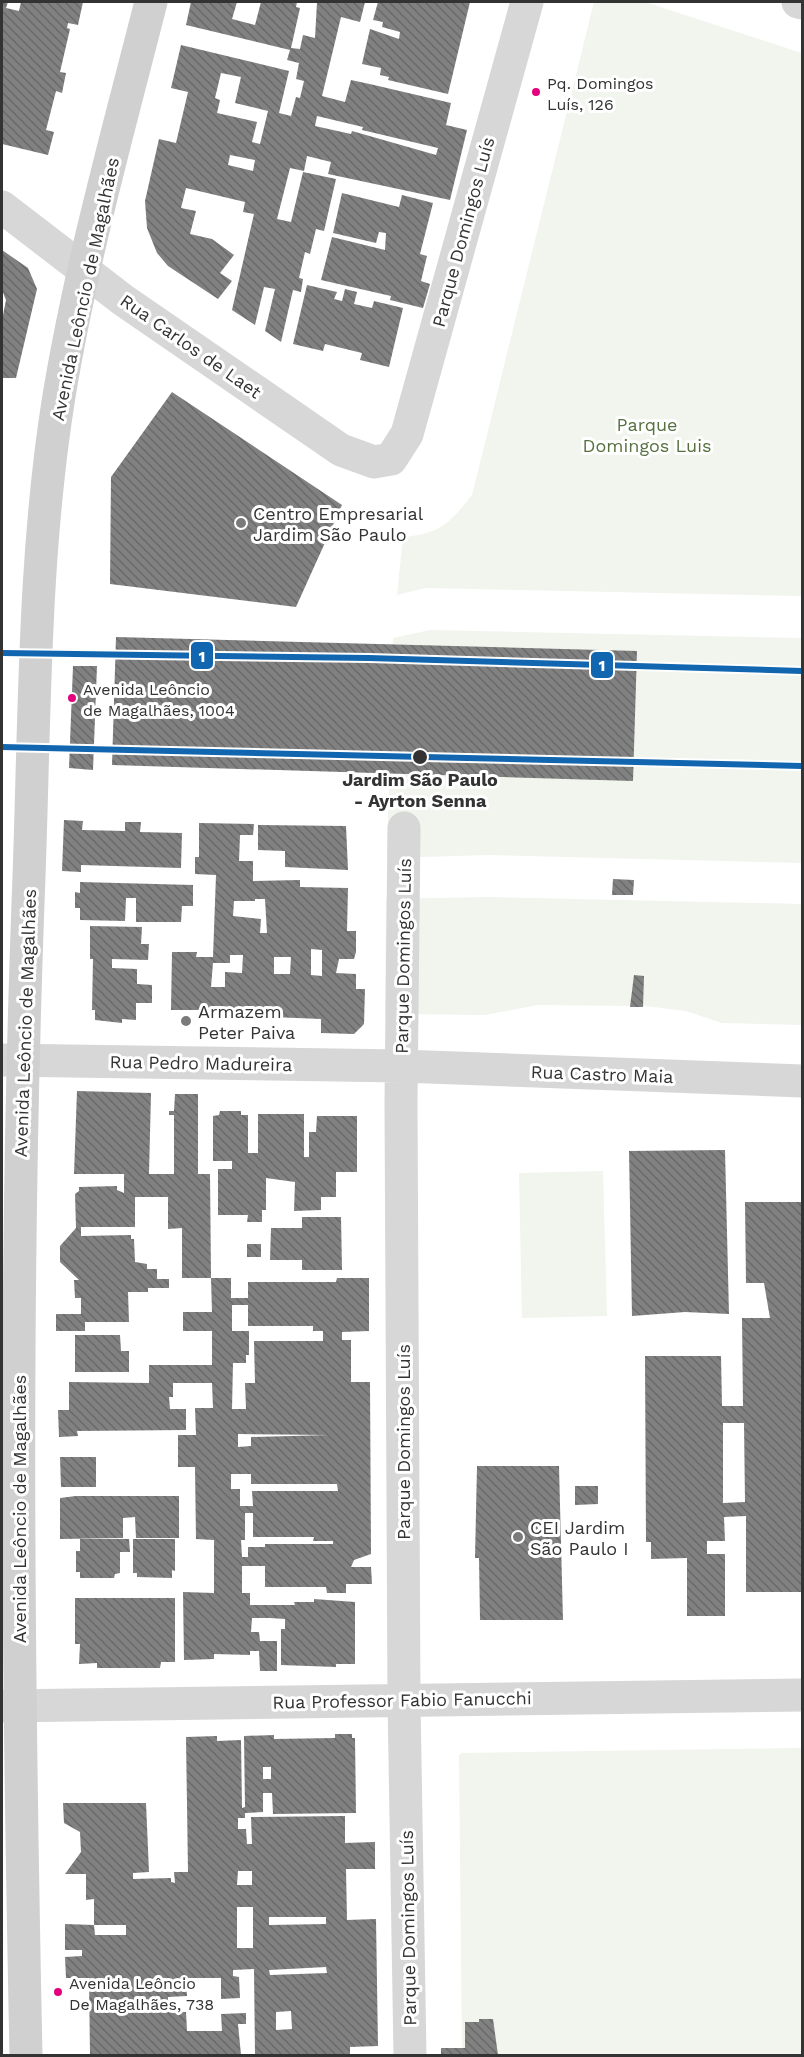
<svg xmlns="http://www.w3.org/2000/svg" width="804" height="2057" viewBox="0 0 804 2057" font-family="'Work Sans',sans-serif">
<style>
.green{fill:#f1f5ed}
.building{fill:url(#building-back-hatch);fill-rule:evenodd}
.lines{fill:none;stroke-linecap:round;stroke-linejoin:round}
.street{stroke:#d7d7d7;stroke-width:33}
.secondary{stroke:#d0d0d0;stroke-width:33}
.metro-1-casing{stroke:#fff;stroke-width:10}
.metro-1{stroke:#1266af;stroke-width:6}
.bus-dot{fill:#e5007d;stroke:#fff;stroke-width:2}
.poi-dot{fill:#7a7a7a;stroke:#fff;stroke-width:2}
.stop-dot{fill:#333;stroke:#fff;stroke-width:2}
.labels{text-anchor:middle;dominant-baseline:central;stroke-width:6;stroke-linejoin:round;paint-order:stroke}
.bus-label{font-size:16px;fill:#333;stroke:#fff;text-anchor:start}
.street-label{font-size:18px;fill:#333;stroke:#fff}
.park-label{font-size:18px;fill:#56703f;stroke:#fff}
.poi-label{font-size:18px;fill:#333;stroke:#fff;text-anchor:start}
.stop-label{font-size:18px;font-weight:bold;fill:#333;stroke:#fff}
.line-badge{stroke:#fff;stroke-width:2}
.badge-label{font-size:16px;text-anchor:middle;font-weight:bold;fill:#fff}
</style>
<defs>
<pattern id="building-back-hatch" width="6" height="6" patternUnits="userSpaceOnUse" patternTransform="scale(1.5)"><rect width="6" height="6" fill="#818181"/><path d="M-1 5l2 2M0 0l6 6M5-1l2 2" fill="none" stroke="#6a6a6a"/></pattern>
</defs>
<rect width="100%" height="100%" fill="#fff"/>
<path class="green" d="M594 2H645L802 53V596L426 588 397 595 403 537C440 534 450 523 472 495Z
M430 630 802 638V863L489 855 387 858 393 638Z
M489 897 802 904V1025L722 1023 686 1011 645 1006 538 1005 485 1015 385 1014 386 899Z
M603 1171 607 1316 522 1318 519 1173Z
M802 1748V2055H462L459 1755 462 1753Z"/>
<path class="building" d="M2 2H8L6 8 19 11 21 2H83L78 25 68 23 67 28 70 29 60 72 66 73 62 93 56 91 46 130 54 132 48 155 2 144Z
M191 2H237L232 19 255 25 261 2H297L296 7 300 8 291 48 300 49 303 35 315 38 317 2H365L360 22 341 17 322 96 345 102 351 80 374 85 451 103 446 125 467 130 450 200 328 174 331 162 307 156 304 171 290 168 277 219 291 222 303 172 336 179 324 231 316 229 310 254 305 252 299 278 303 279 301 292 293 290 281 342 265 331 275 289 264 287 255 325 232 310 254 214 243 212 245 202 186 188 181 208 196 211 190 234 212 239 234 255 220 273 232 281 218 299 168 266 157 253 147 228 145 201 159 139 176 143 188 92 171 88 181 45 289 71 279 113 291 116 296 97 300 98 304 81 296 79 299 63 287 60 290 50 186 25ZM221 73 241 77 235 103 268 111 260 144 252 142 257 122 217 113 220 100 215 98ZM317 116 363 127 362 130 438 148 436 155 352 131 351 134 315 126ZM230 155 255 160 253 171 228 165Z
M378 2H470L448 94 388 80 389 77 380 75 381 68 362 64 370 29 399 39 400 32 382 27 383 22 373 20Z
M342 193 399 207 402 195 433 203 420 254 427 256 421 281 430 284 423 308 390 300 391 296 321 280 332 237 385 250 386 233 379 232 376 243 333 233Z
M2 250 28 268 37 289 16 378H2V320L6 300 2 290Z
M307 285 337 292 334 299 342 301 345 289 357 292 354 304 372 308 374 301 403 308 389 367 360 360 362 353 325 344 323 351 293 344Z
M172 392 342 505 296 607 110 584 111 477Z
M116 637 637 651 633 781 112 765Z
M73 666H97L93 770 69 768Z
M64 820 83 821 82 830 125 831V822H141L140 832 182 833 181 868 81 865V872L62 871Z
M199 823 254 824 253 835H240L239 861H253V881L300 880V887L348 888 347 931H356V952L354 959H339L336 973 356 974V989H365L364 1024 354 1034 321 1033V1019L225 1015V1010H171L172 952H197L196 957H213L216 875 195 874V857H199ZM255 899H265L267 933H260L261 919 233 916 234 901H255ZM311 949 322 950V976L311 975ZM230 955H243L242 973 225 972V987H211L213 963H230ZM274 957H291L290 974H274Z
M258 825 346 826 348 870 285 867V851L258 850Z
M613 879 634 880 633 895H612Z
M80 882 193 885V906H182L181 922H136V898H126L125 921 80 920V908H75V892L80 893Z
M90 926 142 927 141 944H149L148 960 112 959V968L137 969V984L152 985V1003H136V1020L122 1019V1023L95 1020V1010H92L93 959H90Z
M634 975 644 976 643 1007H630Z
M77 1091 151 1093 149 1174H174V1115H169V1111H174L175 1094H198V1174H210L211 1278H182V1228L168 1229V1197H135V1227H81V1236L131 1235V1239H134L135 1262 147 1264V1269H157V1279H169V1288H148V1292H128L129 1322H85V1331H56V1314H81V1298H75L74 1280H79L60 1262V1246L76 1228 75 1194 79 1191V1187L117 1186V1190L124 1193V1174H74Z
M220 1111H241V1115H248V1153H258V1114H304V1157H309V1132H316L317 1116H357V1172H336V1197H321V1210L294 1211 295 1182 266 1178V1210H262V1222H247L248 1215H218V1169H232V1161H213V1116L219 1115Z
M725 1150 729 1314 685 1312 632 1316 629 1151Z
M745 1202H802V1592H746V1516L724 1517 725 1541H707V1554H725V1616H687V1558L651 1559V1542H646L645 1356H721L722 1406H743L742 1318H770L764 1283H746ZM723 1423H744L745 1502 723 1503Z
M302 1217H341L342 1270H302V1260H270L271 1228H302Z
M247 1244H261V1257H247Z
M211 1278H231V1298H248V1282H336L337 1278H369V1331L342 1332V1340H351V1382H370L371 1554 354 1560 351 1567H371L372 1584H346V1593H327L326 1587H265V1566H242V1593H250V1605H295L294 1602H314V1599L355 1602V1664H336V1667L281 1665V1629H285V1619L270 1618H252L251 1632H259L260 1641H277V1671H260L259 1651H250V1655L214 1654V1659L184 1660 183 1592 214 1593V1540L196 1539 195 1467H178V1435H196L195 1408H213L212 1383H173V1397H169L170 1409H186V1430L77 1431 78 1436 59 1437 58 1410H69V1382L149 1383V1365H212V1331H183V1312H212ZM232 1305H248V1326H313V1331H323V1341H254L255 1383H245L246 1409H232L233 1363H246V1355H249V1331H232ZM238 1434 329 1435 251 1437V1446L238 1447ZM231 1474H251V1484H337L338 1491H252L253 1506H240V1489H231ZM245 1513H253V1537H314L313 1541H333V1544H265V1547H248V1557H242L241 1540H245Z
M75 1335H120L121 1351H129V1372H75Z
M60 1457H96V1487H61Z
M477 1466H559L563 1620H480L479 1558H475Z
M575 1486H598V1504L575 1505Z
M76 1496H179V1538H136L135 1517 123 1518V1538L60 1539V1498Z
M80 1539H129L130 1552H120V1573L115 1574 114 1578H80V1572H76V1551H80Z
M133 1539H175V1571L172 1570V1578L137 1577V1573H133Z
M75 1598H175V1662H161L160 1668H97V1663L79 1664 80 1644H75Z
M335 1734H352V1738H355L356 1813 273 1814 272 1793H263V1812L245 1813V1818H238V1829H246L247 1844H252L251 1817 345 1816V1843L375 1842V1869H346L347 1920 376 1919 378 2046 350 2047V2055H255L254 1969 233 1970V1976L239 1977 240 1998 221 1999V1978H186L187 1996 168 1997V2012H186L187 2031H222L221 2014 246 2013V2024H238L241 2055H90L89 1978H66L65 1957 82 1956V1950H65V1924L94 1925 95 1935H126V1925H94V1899L86 1900V1874H65L81 1852 80 1832 64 1823 63 1803H146L149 1872 133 1873V1879L171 1878V1882L175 1883 174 1872H188L186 1737 217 1736V1741L241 1740 242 1808 245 1807 244 1736 274 1735V1739L335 1738ZM263 1767H271V1779H263ZM238 1871H252V1885H237ZM237 1907H253V1948H237ZM269 1917H326V1924L269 1925ZM326 1967 327 1973 270 1975 269 1970ZM291 2011 292 2029 276 2030V2012Z
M479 2019H493L498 2055H441V2048H465V2022H479Z"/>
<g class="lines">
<path class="street" d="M798 2 802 3
M2 207 123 300 341 450 374 462 391 459 407 434 527 2
M404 828 401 1103 404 1700 410 2056
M2 1060 401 1066 802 1081
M2 1706 802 1695"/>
<path class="secondary" d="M26 2056C18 1672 14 1287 28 903 35 734 32 563 59 396 81 263 118 132 151 2"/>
<defs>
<path id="metro-1" d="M2 653 369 658 802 671
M2 747 802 766"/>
</defs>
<use href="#metro-1" class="metro-1-casing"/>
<use href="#metro-1" class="metro-1"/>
</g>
<g class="bus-dot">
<circle cx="536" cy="92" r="5"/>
<circle cx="72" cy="698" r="5"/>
<circle cx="58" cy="1992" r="5"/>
</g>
<g class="poi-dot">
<circle cx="241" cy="523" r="6"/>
<circle cx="186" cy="1021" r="6"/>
<circle cx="518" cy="1537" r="6"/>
</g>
<circle class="stop-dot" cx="420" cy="757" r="8"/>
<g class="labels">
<g class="bus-label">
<text x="547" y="83">Pq. Domingos<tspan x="547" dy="21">Luís, 126</tspan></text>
<text x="83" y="689">Avenida Leôncio<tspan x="83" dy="21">de Magalhães, 1004</tspan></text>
<text x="69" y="1983">Avenida Leôncio<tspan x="69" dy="21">De Magalhães, 738</tspan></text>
</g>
<g class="street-label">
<text transform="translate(463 232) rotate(-75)">Parque Domingos Luís</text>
<text transform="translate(85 289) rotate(-78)">Avenida Leôncio de Magalhães</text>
<text transform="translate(191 346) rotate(35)">Rua Carlos de Laet</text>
<text transform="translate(403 956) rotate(-89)">Parque Domingos Luís</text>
<text transform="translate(25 1023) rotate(-88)">Avenida Leôncio de Magalhães</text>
<text transform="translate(201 1063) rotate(1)">Rua Pedro Madureira</text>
<text transform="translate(602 1074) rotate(2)">Rua Castro Maia</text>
<text transform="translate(403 1442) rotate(-90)">Parque Domingos Luís</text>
<text transform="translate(19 1509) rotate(-90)">Avenida Leôncio de Magalhães</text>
<text transform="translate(402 1700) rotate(-1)">Rua Professor Fabio Fanucchi</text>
<text transform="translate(408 1928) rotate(-91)">Parque Domingos Luís</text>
</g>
<g class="park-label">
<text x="647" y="424">Parque<tspan x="647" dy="21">Domingos Luis</tspan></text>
</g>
<g class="poi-label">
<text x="253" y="513">Centro Empresarial<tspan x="253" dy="21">Jardim São Paulo</tspan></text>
<text x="198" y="1011">Armazem<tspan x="198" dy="21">Peter Paiva</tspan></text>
<text x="530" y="1527">CEI Jardim<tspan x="530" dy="21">São Paulo I</tspan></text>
</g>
<g class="stop-label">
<text x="420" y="779">Jardim São Paulo<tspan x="420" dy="21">- Ayrton Senna</tspan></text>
</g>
</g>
<g class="line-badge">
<rect x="190" y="641" width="24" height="29" rx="6" fill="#1266af"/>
<rect x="590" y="651" width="24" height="28" rx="6" fill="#1266af"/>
</g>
<g class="badge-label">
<text x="202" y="662">1</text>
<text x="602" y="671">1</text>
</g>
<rect width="804" height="2057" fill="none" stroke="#333333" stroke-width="6"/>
</svg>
